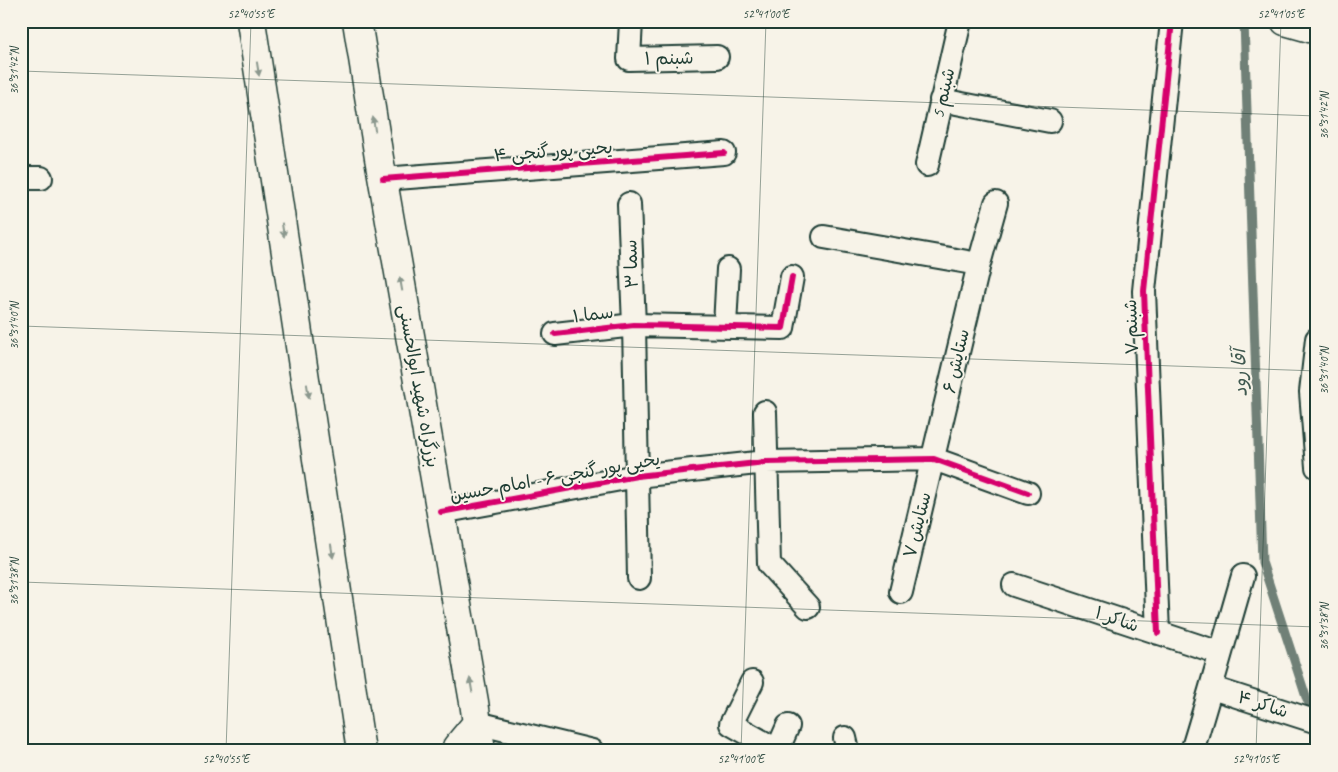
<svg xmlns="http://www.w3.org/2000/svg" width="1338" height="772" viewBox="0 0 1338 772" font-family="Caveat,'Playpen Sans Arabic',sans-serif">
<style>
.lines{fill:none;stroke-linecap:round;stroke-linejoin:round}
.stream{stroke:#6f8077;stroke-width:9}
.street-casing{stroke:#1f3d34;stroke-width:26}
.secondary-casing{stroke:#1f3d34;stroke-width:31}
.primary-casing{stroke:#1f3d34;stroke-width:31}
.street{stroke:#f7f3e8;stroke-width:22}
.secondary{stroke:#f7f3e8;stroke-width:28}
.primary{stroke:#f7f3e8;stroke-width:28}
.cycleway-casing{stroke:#f7f3e8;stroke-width:9}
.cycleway{stroke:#d6006c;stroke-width:6}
.oneway{fill:#8b988e}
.ticks{fill:none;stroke:#1f3d34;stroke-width:1;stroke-opacity:0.45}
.labels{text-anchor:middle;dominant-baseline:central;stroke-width:4;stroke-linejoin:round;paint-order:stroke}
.street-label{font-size:18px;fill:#1f3d34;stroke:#f7f3e8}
.water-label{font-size:19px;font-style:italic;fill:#405950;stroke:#f7f3e8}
.neatline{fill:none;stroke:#1f3d34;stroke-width:2}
.ticks-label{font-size:12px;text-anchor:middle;fill:#1f3d34}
</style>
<rect width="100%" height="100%" fill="#f7f3e8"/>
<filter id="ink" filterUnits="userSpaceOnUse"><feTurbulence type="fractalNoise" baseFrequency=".02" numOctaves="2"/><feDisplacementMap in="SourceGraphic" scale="10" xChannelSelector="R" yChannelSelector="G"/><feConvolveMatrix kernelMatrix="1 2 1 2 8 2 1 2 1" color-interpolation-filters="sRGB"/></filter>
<g filter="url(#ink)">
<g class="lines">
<path class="stream" d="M1244 21 1262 562 1307 700 1317 714"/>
<defs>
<path id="street" d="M631 21 629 59 717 57
M941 100 1050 121
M927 165 960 21
M21 178H41
M383 179 724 153
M629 204 634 325 639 578
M824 237 979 264
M725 326 728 269
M555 334 634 325 783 328 792 277
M1317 339 1311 392 1317 467
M765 412 769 564 808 607
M441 512 637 476 766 462 934 459 1028 493
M1014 585 1220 653
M901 592 979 264 996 203
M1158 633 1144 291 1172 21
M752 682 731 724 777 750
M1212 688 1314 721
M477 723 592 751
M845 738 848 751
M777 751 788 726
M1192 751C1210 693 1226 634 1243 576"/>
<path id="secondary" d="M1285 21 1317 30"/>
<path id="primary" d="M251 21 361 751
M357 21 379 158 474 702 481 751
M456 751 457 747 477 723"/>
</defs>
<use href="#street" class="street-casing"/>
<use href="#secondary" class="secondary-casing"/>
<use href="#primary" class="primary-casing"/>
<use href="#street" class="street"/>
<use href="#secondary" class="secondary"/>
<use href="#primary" class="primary"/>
<defs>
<path id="cycleway" d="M383 179 724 153
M555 334 634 325 783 328 792 277
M441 512 637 476 766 462 934 459 1028 493
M1158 633 1144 291 1172 21"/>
</defs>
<use href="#cycleway" class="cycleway-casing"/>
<use href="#cycleway" class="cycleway"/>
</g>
<defs><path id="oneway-solid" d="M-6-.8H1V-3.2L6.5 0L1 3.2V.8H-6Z" transform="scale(1.25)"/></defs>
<g class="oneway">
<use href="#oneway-solid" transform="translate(258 69) rotate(81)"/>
<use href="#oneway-solid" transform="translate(374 124) rotate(-99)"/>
<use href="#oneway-solid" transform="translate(283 230) rotate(81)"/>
<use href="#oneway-solid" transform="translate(401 284) rotate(-100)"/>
<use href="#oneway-solid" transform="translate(308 391) rotate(81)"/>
<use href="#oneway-solid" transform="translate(332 551) rotate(81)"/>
<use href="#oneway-solid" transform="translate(471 685) rotate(-100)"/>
</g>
</g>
<path class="ticks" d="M21 71 1317 116M21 326 1317 371M21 582 1317 627M226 751 251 21M741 751 766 21M1256 751 1281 21"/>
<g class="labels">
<g class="street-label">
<text transform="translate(669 58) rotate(-1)">شبنم ۱</text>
<text transform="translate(943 93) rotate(-77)">شبنم 5</text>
<text transform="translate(553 151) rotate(-4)">یحیی پور گنجی ۴</text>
<text transform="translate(631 264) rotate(-92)">سما ۳</text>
<text transform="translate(593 314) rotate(-7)">سما ۱</text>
<text transform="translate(1131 327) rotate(-92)">شبنم ۷</text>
<text transform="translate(956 361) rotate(-77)">ستایش ۶</text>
<text transform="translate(419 386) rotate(80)">بزرگراه شهید ابوالحسنی</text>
<text transform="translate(555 477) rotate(-10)">یحیی پور گنجی ۶ - امام حسین</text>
<text transform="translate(917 525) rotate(-76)">ستایش ۷</text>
<text transform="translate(1117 619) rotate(19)">شاکر ۱</text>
<text transform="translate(1263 704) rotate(18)">شاکر ۴</text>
</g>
<g class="water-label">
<text transform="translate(1240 373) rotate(-92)">آقا رود</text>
</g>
</g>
<rect width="1338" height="772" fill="none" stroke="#f7f3e8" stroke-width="55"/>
<rect x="28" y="28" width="1282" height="716" class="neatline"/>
<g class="ticks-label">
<text x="251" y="18">52°40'55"E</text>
<text x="766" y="18">52°41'00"E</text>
<text x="1281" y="18">52°41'05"E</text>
<text transform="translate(14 71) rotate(-90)" y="4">36°31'42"N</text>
<text transform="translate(1324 116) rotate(-90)" y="4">36°31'42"N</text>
<text transform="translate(14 326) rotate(-90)" y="4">36°31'40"N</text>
<text transform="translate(1324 371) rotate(-90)" y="4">36°31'40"N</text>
<text transform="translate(14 582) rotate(-90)" y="4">36°31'38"N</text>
<text transform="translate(1324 627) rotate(-90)" y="4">36°31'38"N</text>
<text x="226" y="763">52°40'55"E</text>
<text x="741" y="763">52°41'00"E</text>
<text x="1256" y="763">52°41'05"E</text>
</g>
</svg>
